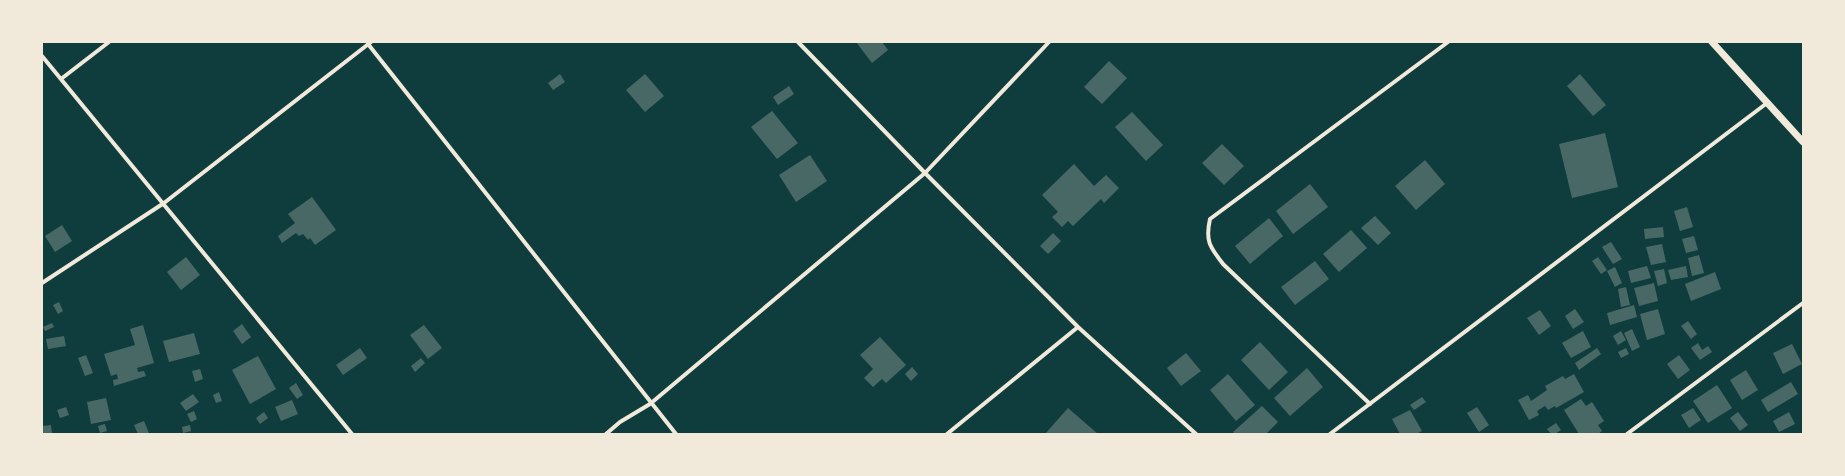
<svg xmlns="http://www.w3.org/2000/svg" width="1845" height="476" viewBox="0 0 1845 476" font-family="Montserrat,sans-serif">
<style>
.building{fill:#486865}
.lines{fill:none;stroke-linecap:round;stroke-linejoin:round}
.minor{stroke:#f1e9da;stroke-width:4}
.tertiary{stroke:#f1e9da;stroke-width:7}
</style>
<rect width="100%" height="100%" fill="#0f3d3e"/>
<path class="building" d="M856 42H882L888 50 872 63Z
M1109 61 1127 78 1102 104 1084 87Z
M560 74 565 82 553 90 548 83Z
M645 74 664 96 645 112 626 90Z
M1580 74 1606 105 1593 116 1567 86Z
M789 86 794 94 778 105 773 97Z
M772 111 798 143 777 159 751 127Z
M1132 112 1163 145 1146 161 1115 127Z
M1605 133 1618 187 1572 198 1559 144Z
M1222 144 1244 166 1224 185 1202 163Z
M810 155 827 181 796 202 779 175Z
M1425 160 1445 184 1416 210 1395 186Z
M1074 164 1094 186 1106 175 1119 188 1104 203 1101 199 1073 226 1068 221 1062 227 1052 217 1058 212 1042 195Z
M1310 184 1328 207 1293 234 1276 211Z
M312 197 336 230 315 245 310 238 308 240 303 234 299 236 296 233 282 243 278 236 295 223 288 214Z
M1687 207 1693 227 1680 231 1674 211Z
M1375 216 1391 233 1378 245 1361 228Z
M1269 218 1283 236 1250 264 1235 246Z
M62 225 72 241 55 252 45 236Z
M1663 227 1664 237 1645 239 1644 229Z
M1351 230 1367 248 1339 272 1323 254Z
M1053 233 1061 241 1048 254 1040 246Z
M1694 236 1698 250 1686 253 1682 239Z
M1611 242 1622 259 1613 264 1602 247Z
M1662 244 1666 262 1651 265 1646 247Z
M1699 255 1704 273 1692 276 1688 258Z
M186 257 200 275 181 290 167 272Z
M1598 257 1607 270 1601 274 1592 261Z
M1315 261 1329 279 1295 305 1281 287Z
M1647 266 1651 278 1631 283 1628 271Z
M1686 266 1688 277 1671 280 1668 270Z
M1615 267 1622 283 1615 287 1607 271Z
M1664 269 1667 283 1658 286 1654 271Z
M1715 272 1721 289 1691 301 1685 284Z
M1654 283 1658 301 1639 306 1634 288Z
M1626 287 1630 305 1621 307 1618 289Z
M59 302 63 311 58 314 53 305Z
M1634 305 1637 317 1610 325 1607 313Z
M1575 309 1584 322 1573 329 1565 316Z
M1658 309 1665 334 1647 340 1640 314Z
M1540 310 1551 326 1539 335 1527 318Z
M1688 321 1697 334 1691 339 1681 326Z
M52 323 54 327 45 331 43 327Z
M242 324 251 337 242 344 233 331Z
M143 325 154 363 137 368 138 372 144 371 146 376 114 386 113 380 118 379 117 374 111 376 104 354 135 345 130 329Z
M424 325 442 348 428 359 410 335Z
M1632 329 1640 347 1632 351 1624 333Z
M1583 331 1591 347 1571 358 1562 343Z
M1621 331 1626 340 1618 345 1613 336Z
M194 333 200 354 169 362 163 341Z
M64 336 66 346 48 349 46 339Z
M880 337 906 365 886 383 882 379 873 387 864 378 873 369 860 355Z
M1260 342 1288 372 1269 390 1241 360Z
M1698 343 1702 350 1708 346 1712 352 1700 360 1691 348Z
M1792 344 1802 364 1783 374 1773 353Z
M360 348 367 358 343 375 336 365Z
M1597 348 1601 354 1579 370 1575 363Z
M1626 348 1629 354 1621 358 1618 352Z
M1186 353 1201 371 1181 386 1167 368Z
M86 355 93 373 85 376 78 358Z
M1679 355 1690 370 1678 379 1667 364Z
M258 356 276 389 250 404 232 370Z
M421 358 425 363 415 372 411 366Z
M912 367 918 374 911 381 905 374Z
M1307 368 1323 387 1290 416 1274 398Z
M200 369 203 379 195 382 192 371Z
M1746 370 1758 390 1742 400 1730 380Z
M1228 374 1255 405 1236 421 1210 390Z
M1574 374 1584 392 1556 408 1555 406 1548 410 1545 406 1537 411 1539 415 1529 420 1518 400 1528 395 1531 401 1547 390 1545 386 1563 376 1565 379Z
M1791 382 1798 394 1768 412 1761 400Z
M296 383 303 395 297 399 289 388Z
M1717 385 1732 408 1708 423 1693 401Z
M219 392 222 401 216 403 213 395Z
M193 394 199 402 186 411 180 403Z
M1422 397 1426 402 1414 410 1410 405Z
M106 398 111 420 91 424 87 402Z
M1581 399 1586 406 1592 402 1604 421 1598 425 1602 431 1598 434H1579L1564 410Z
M292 400 298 414 281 421 275 407Z
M1262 406 1278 422 1266 434H1235L1233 432Z
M66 407 69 415 60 418 57 410Z
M1477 407 1489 425 1479 432 1467 413Z
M1068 408 1098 434H1045Z
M1693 408 1701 420 1689 428 1681 415Z
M1410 410 1422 431 1416 434H1400L1392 419Z
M194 411 197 419 191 422 187 414Z
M264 412 268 418 260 424 256 418Z
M1738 412 1748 425 1740 431 1730 418Z
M1789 412 1795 424 1779 432 1773 421Z
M144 421 149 433 138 434 134 425Z
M1556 423 1561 430 1555 434H1551L1547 429Z
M105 424 107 431 100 433 98 426Z
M51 425 52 434H43L42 426Z
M190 425 191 431 183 433 182 427Z"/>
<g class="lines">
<path class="minor" d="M798 42 925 173 1078 327 1196 434
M368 44 676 434
M42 56 352 434
M61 79 109 42
M42 283 164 203 371 42
M1370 404 1223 264C1210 247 1205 241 1210 219L1448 42
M606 434 620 422 650 404 925 173 1049 42
M947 434 1078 327
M1330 434 1767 103
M1627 434 1803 303"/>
<path class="tertiary" d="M1712 42 1803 142"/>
</g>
<rect width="1845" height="476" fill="none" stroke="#f1e9da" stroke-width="86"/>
</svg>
